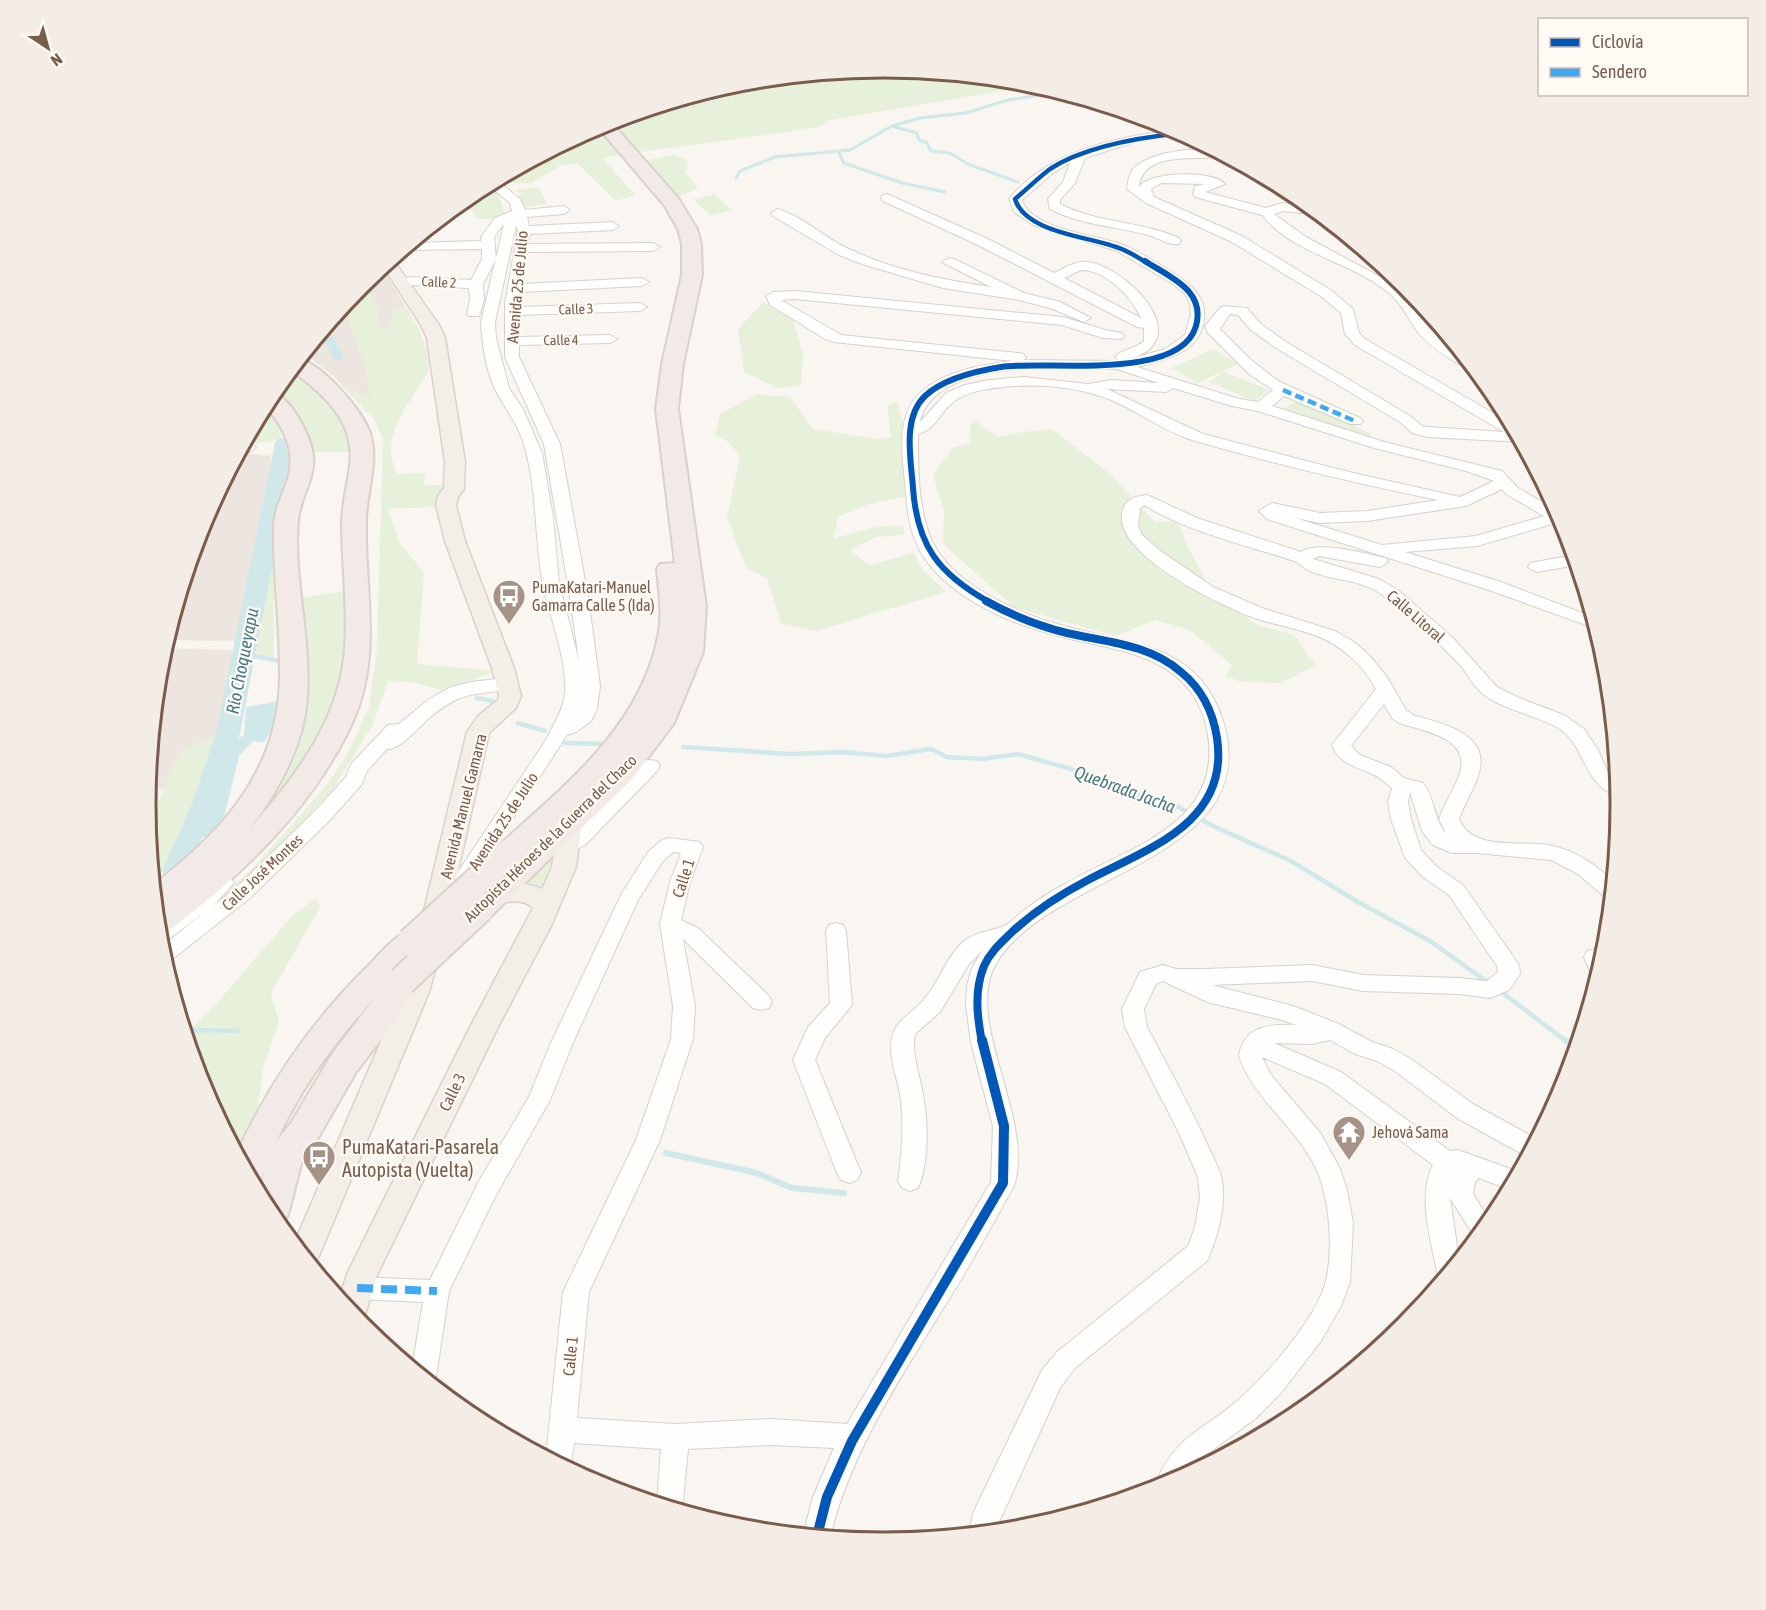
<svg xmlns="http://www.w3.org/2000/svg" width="1766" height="1610" viewBox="0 0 1766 1610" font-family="'Asap Condensed',sans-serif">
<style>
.industrial{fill:#ede5e0}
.green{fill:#e7f0db}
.water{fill:#d0e8ea}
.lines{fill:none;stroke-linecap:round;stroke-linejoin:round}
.stream-far2{stroke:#d0e8ea;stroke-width:3}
.stream-far1{stroke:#d0e8ea;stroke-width:4.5}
.stream{stroke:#d0e8ea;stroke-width:6}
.canal{fill:#d0e8ea;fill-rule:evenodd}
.river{fill:#d0e8ea;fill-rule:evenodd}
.minor-casing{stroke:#d7d1cb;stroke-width:2}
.major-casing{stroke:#dad1cc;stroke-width:3}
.highway-casing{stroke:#dad1cc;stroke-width:4}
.minor{fill:#fefefd;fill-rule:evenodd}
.major{fill:#f3eee8;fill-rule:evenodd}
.highway{fill:#f2eae7;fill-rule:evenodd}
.highway-bridge-casing{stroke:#dad1cc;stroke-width:32;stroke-linecap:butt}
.highway-bridge{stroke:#f2eae7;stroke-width:28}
.quiet-far1{stroke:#3fa9f5;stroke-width:4.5;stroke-dasharray:9 4.5;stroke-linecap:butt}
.quiet{stroke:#3fa9f5;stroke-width:8;stroke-dasharray:16 8;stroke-linecap:butt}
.cycleway-far3-casing{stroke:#fffaf3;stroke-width:7}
.cycleway-far2-casing{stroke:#fffaf3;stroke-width:9}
.cycleway-far1-casing{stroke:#fffaf3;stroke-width:11}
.cycleway-casing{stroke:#fffaf3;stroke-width:14}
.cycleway-far3{stroke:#0057b8;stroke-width:4.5}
.cycleway-far2{stroke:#0057b8;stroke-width:6}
.cycleway-far1{stroke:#0057b8;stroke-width:8}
.cycleway{stroke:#0057b8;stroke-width:10}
.labels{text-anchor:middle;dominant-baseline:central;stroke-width:4.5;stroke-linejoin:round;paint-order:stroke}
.far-street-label{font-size:14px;fill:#7a5c4d;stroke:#fffaf3}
.street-label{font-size:16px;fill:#7a5c4d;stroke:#fffaf3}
.poi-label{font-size:16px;fill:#7a5c4d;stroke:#fffaf3;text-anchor:start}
.water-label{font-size:18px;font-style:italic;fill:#437c86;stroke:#fffaf3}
.near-poi-label{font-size:20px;fill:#7a5c4d;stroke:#fffaf3;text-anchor:start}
.rim{fill:none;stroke:#7a5c4d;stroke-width:3}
</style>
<rect width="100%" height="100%" fill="#f9f5f0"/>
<path class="industrial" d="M382 267 419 329 426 350 429 370 383 439 375 420 334 377 304 353 362 283Z
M239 452 271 456 268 487 235 641 166 640 202 522Z
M164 648 233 650 220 733 179 753 164 789 147 788 160 661Z"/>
<path class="green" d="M883 68 1027 82 1037 85 831 120 818 127C746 139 673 146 602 158L635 195 616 201 577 163 560 166 531 183H494L505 214 495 219H478L469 208V196L474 192 601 124 739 82Z
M675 154 689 162 685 172 698 188 676 198 644 161Z
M539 187 547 204 525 207 517 190Z
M714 194 732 210 710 215 693 199Z
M358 288H363C378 300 379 307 378 326L388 329 395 310 405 306C415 322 434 353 428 372 426 377 421 383 418 388 401 415 381 441 397 474L425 473 424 485H445L442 506 388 509 400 544 424 572 417 664 497 671 460 684 447 692 417 683 388 681 373 724 333 789 246 884 165 947 160 948 209 907 254 867 326 786 345 758 369 708 377 648 383 439 375 420 342 386 358 393 369 395 367 373 345 309 354 303 355 292Z
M763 302 792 315 803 355 801 386 778 388 744 372 738 329Z
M1213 349 1239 364 1197 383 1172 368Z
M291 369C322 392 347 412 352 452H313C304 426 292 411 272 393Z
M1224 372 1269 390 1254 401 1209 382Z
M757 394 790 397 813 429 877 439 891 438 887 405 897 402 907 439 908 496 866 505 838 517 833 539 873 527 903 525 905 535 876 537 850 550 869 565 914 553 924 571 946 592 816 631 781 624 767 578 746 568 727 517 740 456 729 442 715 435 720 414Z
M1298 401 1311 404 1371 434 1370 436 1283 413 1285 408Z
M264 406 276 415 283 425 280 440C271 440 258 445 249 442L251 430Z
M975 420 998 437 1022 432 1052 429 1110 474 1155 522 1179 521 1185 542 1213 593 1257 625 1294 635 1316 665 1281 683 1241 682 1226 676 1232 665 1190 630 1155 620 1115 636 1014 607 943 544 944 511 933 475 952 448 971 443 970 426Z
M280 464 273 544 274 658 240 652Z
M345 591C347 617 348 642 345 669 337 727 294 779 259 824H251L260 808 300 598Z
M220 733 186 827 172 857 153 885 148 827 179 753Z
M556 849 557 858 543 892 518 885Z
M315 899 320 907 271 993 279 1022 263 1069 257 1114 239 1156 202 1087 185 1034 215 1005 293 915Z"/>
<path class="water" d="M285 700 282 714 264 742H256L244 736 246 707Z"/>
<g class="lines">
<path class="stream-far2" d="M895 127 917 133 919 140 927 143 931 151 950 153 968 164 1018 182
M838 151 844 163 902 183 945 192
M736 178 740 171 775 157 850 150 892 126 920 118 966 113 1008 100 1062 92"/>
<path class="stream-far1" d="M244 654 285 662
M477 698 501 703
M518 723 545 731
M565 743 606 744
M683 747 790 754 843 752 886 756 931 749 947 757 983 759 1018 754 1071 769 1110 787 1171 803 1213 826 1291 861 1358 902 1430 941 1490 984
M1499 990 1567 1042
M184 1030 238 1031"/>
<path class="stream" d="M1565 1040 1576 1049
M666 1153 757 1173 792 1188 844 1193"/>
<path class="canal" d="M327 325 344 358 342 360H334L321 332Z
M249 733 256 738 239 756 221 831 218 835 194 838 189 837 186 833 189 829 207 826C213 800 219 742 249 733Z"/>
<path class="river" d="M285 437 292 439 295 443 292 465 240 733 217 804 184 878 175 881 166 878 162 871 192 804 216 733 275 443 278 439Z"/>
<defs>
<path id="minor" d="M1177 130 1187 135 1141 140 1085 158 1075 183 1060 200V204C1097 223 1141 221 1179 238L1181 241 1179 244C1168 246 1158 237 1148 235 1115 226 1080 225 1050 209L1048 199 1063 182 1070 163 1053 173 1022 200C1030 228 1093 235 1118 243 1133 248 1146 257 1159 264 1181 279 1211 292 1203 325 1196 354 1162 361 1137 367L1239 399 1258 402 1273 390 1249 374 1208 333 1205 326 1222 306 1247 308 1261 324 1286 342 1410 416 1422 426 1427 427 1504 432 1355 345 1345 334 1341 313 1322 297 1232 242 1146 203 1127 189C1128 181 1129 173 1135 167 1153 151 1204 144 1224 155 1198 163 1144 148 1139 187 1150 171 1213 170 1225 184L1205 192 1266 208 1282 203 1312 207 1321 215 1283 211 1274 214 1306 237 1397 286C1413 300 1421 319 1435 334 1447 348 1461 352 1473 367 1465 369 1459 364 1452 360 1439 352 1427 344 1417 331 1408 318 1402 304 1390 294 1352 261 1293 255 1262 215L1195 197 1193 194 1195 186 1206 184 1161 183 1151 189 1154 197 1242 236 1332 291 1353 309 1359 333 1365 339 1512 424 1521 442 1427 437 1412 433 1400 422 1276 348 1251 330 1238 315 1230 314 1220 329 1251 360 1278 381 1360 418 1363 421 1360 424H1350L1284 396 1272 406 1384 442 1502 471 1518 488 1558 511 1565 526 1556 523 1477 546 1405 552 1501 582 1593 617 1597 629 1489 590 1267 519 1259 511 1272 503 1320 513 1367 511 1438 500C1356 483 1275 464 1195 441 1168 433 1143 415 1118 403 1079 385 1030 382 988 389 974 391 958 396 948 407 938 417 934 430 918 434 918 468 918 510 932 541 941 559 955 573 971 584 999 603 1031 617 1064 626 1129 644 1199 643 1223 721 1266 860 1052 872 997 962 962 1018 1033 1114 1015 1183 1013 1189 1008 1197 1005 1202 993 1224 981 1245 969 1266 918 1353 854 1438 830 1537L803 1535 813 1497 834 1448 771 1445 688 1449 682 1511 657 1503 661 1449 574 1443 570 1470 546 1457 563 1292 636 1140 671 1039 673 1006 660 924 670 882 681 853 673 852 663 861 638 900 572 1045 550 1100 496 1195 449 1291 436 1377 433 1385 412 1368 423 1302 357 1299 348 1296 344 1288 348 1280 357 1277 430 1280 479 1181 529 1097 550 1045 622 893 649 851 662 840 669 838 700 842 703 847 690 882 681 920 698 928 769 996 772 1002 769 1008 761 1010 753 1008 683 939 695 1006 693 1039 660 1140 589 1292 577 1418 675 1424 771 1419 847 1424 991 1182 993 1126 971 1043 966 1005 967 986 972 968 982 951 969 964 940 1012 915 1034C911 1054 920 1075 923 1095 928 1119 929 1166 918 1188L910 1191 902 1188 898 1181C902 1155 904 1127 901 1101 899 1080 886 1054 893 1034 899 1017 916 1011 926 997 940 980 947 956 964 941 977 931 990 932 1004 926 1011 923 1017 915 1023 911 1036 901 1050 892 1065 884 1131 846 1229 823 1206 725 1189 655 1118 651 1062 637 1010 624 944 597 918 547 910 530 907 511 906 493 904 468 898 437 907 413 921 374 978 365 1013 361L834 342 825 339 770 305 766 296 773 292 795 291 1063 317 1105 330 1122 333 1124 336 1122 339 1103 338 1062 325 795 299 781 300 841 335 1019 353 1024 354 1026 357 1024 360 1119 361 1115 357C1122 349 1135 349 1144 341V328L1137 327 980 246 883 201 881 198 883 195 887 194 990 240 1054 273C1065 268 1075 260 1088 262 1126 267 1198 338 1130 359L1165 349 1185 335 1191 314 1190 304 1185 294 1173 284 1117 251 1035 226 1014 212 1009 199C1048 151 1118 136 1177 130ZM1081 270C1106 270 1132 297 1141 318L1064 278ZM1035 368 1117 369 1159 383 1112 380 1088 384 1024 377 989 380 965 385 946 393 920 422C929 378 997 369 1035 368ZM1173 388 1232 406 1258 411 1374 448 1466 471 1494 481 1460 497 1349 472 1203 434 1107 389 1166 392ZM1502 489 1506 494 1544 516 1476 536 1382 545 1295 518 1320 523 1367 521 1466 506Z
M496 179 520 199 525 210 564 206 570 210 564 214 527 217 529 226 613 222 619 226 613 230 530 234 528 244 653 243 660 247 653 251 527 252 522 284 642 278 649 282 642 286 521 292 519 307 640 303 647 307 640 311 519 315V337L610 335 617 339 610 343 519 345V357L560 444 588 597 600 686 597 709 591 721 576 732 567 735 465 892 458 894 451 892 448 887 544 743C552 728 564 709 565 692 567 658 550 618 543 585 534 538 538 489 523 441 516 421 504 407 495 389 486 370 482 343 481 322L504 224 494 237 496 259 483 284 484 300 479 316H469L467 313 470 300 469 288 411 285 402 287 395 283 397 280 411 277 471 280 482 259V249L402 250 411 243 481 241V237L495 218 512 211 510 203 487 184ZM516 226 518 230 505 304V357L544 444 570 597 579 661 559 583 553 517 542 453 523 409 509 388 496 338 495 322Z
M777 209C801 215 826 239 849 249 893 270 943 280 991 287L942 262 949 258 954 259 1024 293 1060 302 1091 318 1084 322 1050 308 1019 300 943 288 862 264 839 255 773 216 771 213Z
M244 443 253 445 256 448 248 453 239 452Z
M1147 495 1197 518 1301 552C1317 540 1367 554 1386 558L1388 562 1380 567 1319 556 1313 559 1379 579 1399 591 1452 637 1497 687 1519 698 1564 715 1584 729 1597 748 1607 770 1618 781 1620 796C1583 789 1587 745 1558 728 1534 714 1505 711 1483 694 1473 686 1468 674 1460 665 1435 639 1408 612 1378 592 1354 576 1317 582 1297 562 1247 545 1190 533 1144 505L1140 508 1138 526 1142 535 1159 550 1213 587 1262 608 1335 631 1354 642 1369 655 1387 677 1406 710 1413 715C1442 724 1493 733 1478 776 1473 791 1464 804 1459 819 1473 853 1523 839 1553 846 1576 851 1596 865 1613 881L1611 899 1605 897 1578 874 1551 860 1477 853H1452L1433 845 1422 831 1410 792 1408 802 1411 819 1421 850 1437 867 1463 885 1519 965 1520 974 1509 990 1490 998 1459 994 1363 991 1312 981 1212 985 1293 1006 1339 1024 1370 1041 1393 1049 1411 1059 1473 1104 1537 1139 1527 1156 1524 1155 1457 1118 1395 1071 1377 1061 1355 1054 1330 1040 1312 1044 1274 1043 1341 1072 1450 1151 1458 1150 1519 1172 1510 1190 1479 1178 1475 1182 1473 1194 1491 1222 1476 1239 1450 1198 1459 1260 1442 1281 1440 1280 1437 1272C1431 1239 1417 1197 1433 1165L1325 1084 1262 1057 1271 1075 1321 1134 1340 1169 1347 1190 1353 1223 1350 1282 1341 1306 1321 1341 1281 1393 1255 1419 1207 1454 1190 1473 1157 1489 1155 1484C1177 1434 1200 1433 1237 1401 1266 1376 1317 1318 1326 1281 1333 1249 1330 1211 1321 1181 1305 1132 1256 1105 1239 1056 1244 1025 1270 1024 1296 1025L1282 1020 1207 1002 1163 981 1156 984 1144 1009 1147 1027C1168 1067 1190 1106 1208 1146 1213 1157 1220 1169 1222 1180 1226 1207 1218 1236 1207 1261L1075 1368 1060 1388 995 1531 968 1534 974 1511 1042 1370 1057 1352 1188 1246 1195 1227 1200 1197 1198 1177 1180 1135 1125 1027 1122 1009 1140 972 1163 965 1176 969H1206L1312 965 1363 975 1459 978 1487 981 1498 972 1497 966 1449 895 1423 877 1405 858 1391 819 1388 802 1392 788C1385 783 1380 777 1372 774 1355 766 1340 765 1332 745L1376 689C1365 668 1345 649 1324 639 1300 628 1273 625 1249 616 1217 603 1098 548 1126 503L1135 497ZM1384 704 1392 718 1399 723C1426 732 1473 738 1459 776 1453 791 1444 804 1439 819L1446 834C1434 819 1435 799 1423 783L1404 778 1391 767 1360 755 1351 746Z
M1574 555 1577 565 1536 572 1528 567 1530 563Z
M506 678 512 680 515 684 512 688C477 697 467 688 434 714 422 723 400 751 387 749L367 771 362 784 328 822 250 898 165 965 160 948 207 910 165 942 159 944 157 925 197 897 217 878 224 876 231 878 234 883 213 906 236 888 314 812 346 777 351 764 388 725 399 724 428 700 451 687 471 682Z
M650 760 657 761 660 766 657 771 585 845 566 854 559 852 556 847 559 842 574 832 643 761Z
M836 923 843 925 846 931 852 1005 825 1038 815 1060 861 1173 857 1180 849 1183 841 1180 837 1173 793 1060 808 1027 830 1003 826 931 829 925Z
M1605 947 1598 977 1592 975 1584 957 1587 951Z"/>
<path id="major" d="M392 258 439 325 445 338 465 462 464 489 458 497 456 505 465 541 514 668 521 696 516 708 489 733 440 952 429 992 319 1256 312 1266 294 1244 402 992 414 952 467 732 478 716 498 700 499 696 492 668 445 541 436 505 438 496 444 488 445 462 427 338 421 325 383 266Z
M570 813 579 816 582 822 576 867 551 926 497 1029 377 1275 366 1312 359 1323 339 1299 347 1274 469 1029 533 908C519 895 502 906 485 901L481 894 485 887C505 882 523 881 542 889L552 867 558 822 561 816Z"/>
<path id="highway" d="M610 121 678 198 697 229 701 244 702 275 683 364 678 409 706 606 703 652 674 723 631 780 491 916 480 919 469 916 465 908 469 900 507 864 497 861 492 854 497 847C562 788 640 728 658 637 663 615 659 591 657 569L660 564 675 563 656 409 662 364 682 275V244L678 229 665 206 597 126Z
M300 359C324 366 362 410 370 433 379 461 367 491 366 519 364 596 385 660 347 734 305 816 240 876 168 931L158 934 153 885C225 830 281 767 280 672 280 623 273 575 274 527 274 509 283 495 288 479 296 451 284 425 264 406L272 392C291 397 311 437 313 455 316 478 300 497 298 520 292 589 319 661 302 729 292 765 273 799 249 829 295 778 341 718 345 647 348 606 342 564 342 523 342 504 348 484 350 465 355 420 323 394 291 370Z
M411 930 422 934 426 942 422 950 403 969 413 972 418 981 389 1029 356 1072 315 1143 302 1160 288 1215 280 1227 270 1214 258 1193 264 1173 259 1182 254 1184 237 1153C270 1081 313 1020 369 965 382 952 394 936 411 930ZM374 999 332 1054 291 1123 277 1140C301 1088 335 1041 374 999Z"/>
</defs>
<use href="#minor" class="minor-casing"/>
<use href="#major" class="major-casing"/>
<use href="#highway" class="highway-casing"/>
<use href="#minor" class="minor"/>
<use href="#major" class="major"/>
<use href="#highway" class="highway"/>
<defs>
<path id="highway-bridge" d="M411 942 507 854
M402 981 480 908"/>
</defs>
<use href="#highway-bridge" class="highway-bridge-casing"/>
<use href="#highway-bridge" class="highway-bridge"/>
<path class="quiet-far1" d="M1283 390 1355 421"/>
<path class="quiet" d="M357 1288 437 1291"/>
<defs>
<path id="cycleway-far3" d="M1147 263C1136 256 1125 249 1113 246 1085 236 1025 232 1015 199 1027 189 1038 178 1050 169 1085 146 1143 137 1183 133"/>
<path id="cycleway-far2" d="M989 602C939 574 917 546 913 488 911 459 902 418 925 396 944 378 976 371 1001 367 1045 360 1180 382 1196 326 1206 290 1169 277 1145 261"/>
<path id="cycleway-far1" d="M982 1042C977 1016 974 991 984 966 990 952 1002 942 1013 931 1035 911 1061 894 1088 880 1147 849 1230 823 1217 738 1213 712 1202 689 1181 672 1149 644 1106 642 1067 633 1039 626 1011 615 986 601"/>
<path id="cycleway" d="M817 1536 827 1497 852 1441 1003 1183 1004 1126 982 1040"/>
</defs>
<use href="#cycleway-far3" class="cycleway-far3-casing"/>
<use href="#cycleway-far2" class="cycleway-far2-casing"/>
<use href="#cycleway-far1" class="cycleway-far1-casing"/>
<use href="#cycleway" class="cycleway-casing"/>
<use href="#cycleway-far3" class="cycleway-far3"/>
<use href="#cycleway-far2" class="cycleway-far2"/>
<use href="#cycleway-far1" class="cycleway-far1"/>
<use href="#cycleway" class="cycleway"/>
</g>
<defs>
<symbol id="bus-pin" viewBox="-11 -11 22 30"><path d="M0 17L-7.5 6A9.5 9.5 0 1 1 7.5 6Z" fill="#a69286" stroke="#fffaf3"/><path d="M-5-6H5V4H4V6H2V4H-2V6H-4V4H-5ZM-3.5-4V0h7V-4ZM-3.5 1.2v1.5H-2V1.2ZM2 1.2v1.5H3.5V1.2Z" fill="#fff"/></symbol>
<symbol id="temple-pin" viewBox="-11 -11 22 30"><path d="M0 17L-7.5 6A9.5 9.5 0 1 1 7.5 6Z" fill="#a69286" stroke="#fffaf3"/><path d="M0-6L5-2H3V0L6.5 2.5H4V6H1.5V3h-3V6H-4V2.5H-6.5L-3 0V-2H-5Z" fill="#fff"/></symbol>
</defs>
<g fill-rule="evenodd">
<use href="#bus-pin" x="490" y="577" width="38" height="52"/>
<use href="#temple-pin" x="1330" y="1113" width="38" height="52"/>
<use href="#bus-pin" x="300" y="1138" width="38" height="52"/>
</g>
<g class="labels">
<g class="far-street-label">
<text transform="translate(439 282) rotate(3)">Calle 2</text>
<text transform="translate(576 309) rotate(-2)">Calle 3</text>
<text transform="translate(561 340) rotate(-1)">Calle 4</text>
</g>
<g class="street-label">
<text transform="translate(517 287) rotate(-85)">Avenida 25 de Julio</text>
<text transform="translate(1416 616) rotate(41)">Calle Litoral</text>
<text transform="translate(463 806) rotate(-76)">Avenida Manuel Gamarra</text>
<text transform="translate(503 821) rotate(-57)">Avenida 25 de Julio</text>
<text transform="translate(550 838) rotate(-44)">Autopista Héroes de la Guerra del Chaco</text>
<text transform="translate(262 872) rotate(-43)">Calle José Montes</text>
<text transform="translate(683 878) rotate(-72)">Calle 1</text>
<text transform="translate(452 1092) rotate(-64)">Calle 3</text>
<text transform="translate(570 1356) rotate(-84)">Calle 1</text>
</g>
<g class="poi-label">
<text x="532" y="587">PumaKatari-Manuel<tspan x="532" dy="18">Gamarra Calle 5 (Ida)</tspan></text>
<text x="1372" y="1132">Jehová Sama</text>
</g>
<g class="water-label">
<text transform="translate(242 661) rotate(-79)">Río Choqueyapu</text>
<text transform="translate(1125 789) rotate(20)">Quebrada Jacha</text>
</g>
<g class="near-poi-label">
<text x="342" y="1146">PumaKatari-Pasarela<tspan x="342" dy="23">Autopista (Vuelta)</tspan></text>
</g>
</g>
<path d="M0 0H1766V1610H0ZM156 805a727 727 0 1 1 1454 0a727 727 0 1 1-1454 0Z" fill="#f4ede6" fill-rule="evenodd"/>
<path class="rim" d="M156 805a727 727 0 1 1 1454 0a727 727 0 1 1-1454 0Z"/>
<rect x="1538" y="18" width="210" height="78" fill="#fffaf3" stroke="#cabbb1" stroke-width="1.5"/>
<rect x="1550" y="38" width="30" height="9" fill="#0057b8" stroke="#cabbb1" stroke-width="1.5"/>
<text x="1592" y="48" font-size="18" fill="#7a5c4d">Ciclovía</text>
<rect x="1550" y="68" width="30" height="9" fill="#3fa9f5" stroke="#cabbb1" stroke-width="1.5"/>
<text x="1592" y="78" font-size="18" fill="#7a5c4d">Sendero</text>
<g transform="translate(48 48) rotate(144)" stroke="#fffaf3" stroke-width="4.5" paint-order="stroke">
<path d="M0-4.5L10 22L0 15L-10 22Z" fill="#7a5c4d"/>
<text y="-9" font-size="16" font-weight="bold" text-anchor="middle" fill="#7a5c4d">N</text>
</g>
</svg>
